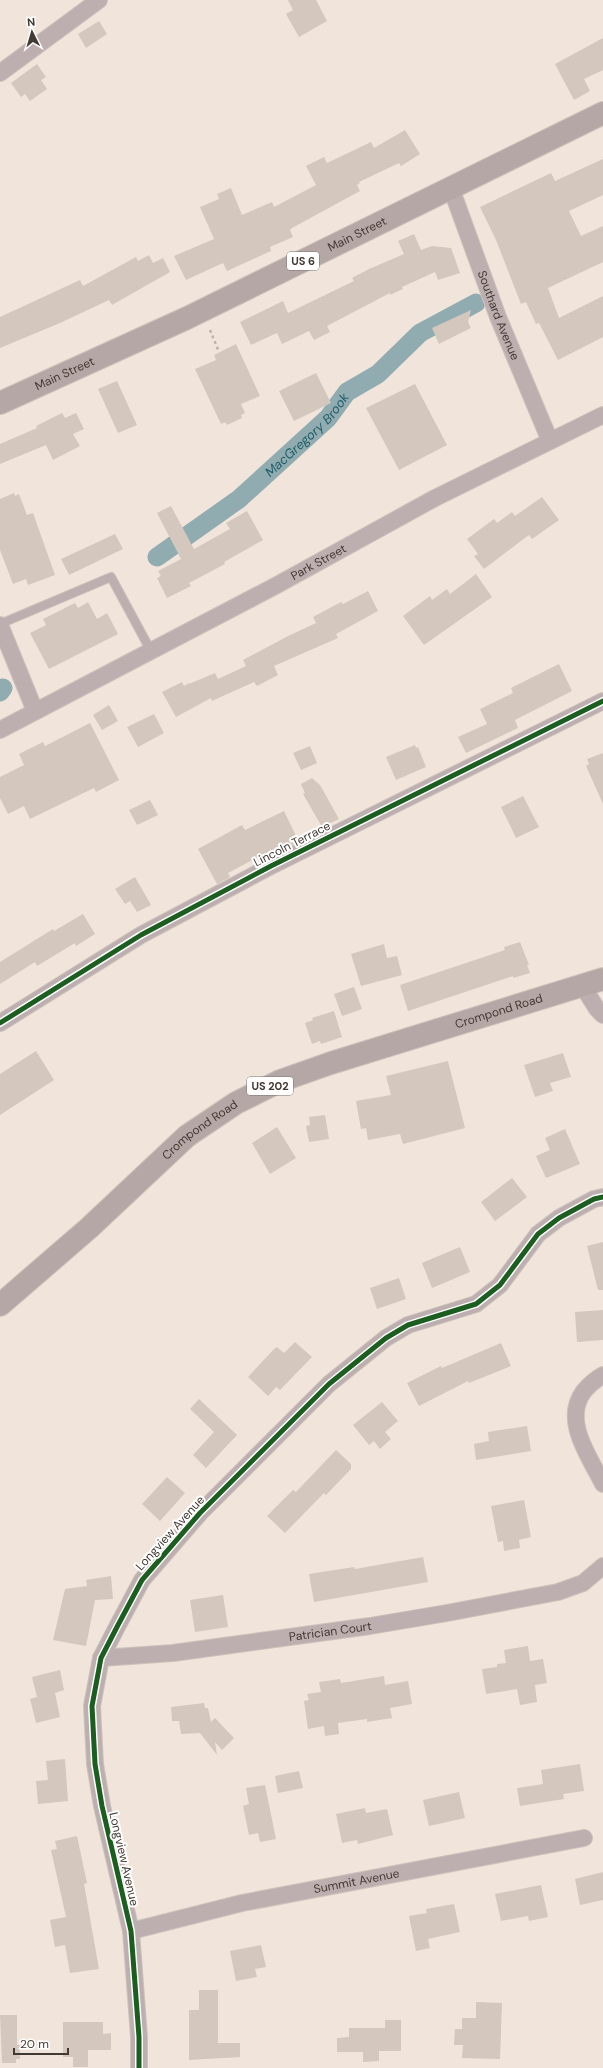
<svg xmlns="http://www.w3.org/2000/svg" width="603" height="2068" viewBox="0 0 603 2068" font-family="'DM Sans',sans-serif">
<style>
.lines{fill:none;stroke-linecap:round;stroke-linejoin:round}
.canal{stroke:#90acb0;stroke-width:19}
.building{fill:#d3c7be}
.service-casing{stroke:#ccc3bb;stroke-width:10}
.minor-casing{stroke:#ccc3bb;stroke-width:18}
.primary-casing{stroke:#ccc3bb;stroke-width:24}
.path{stroke:#bdb2b0;stroke-width:2.5;stroke-dasharray:3 3;stroke-linecap:butt}
.service{stroke:#bdafb0;stroke-width:8}
.minor{stroke:#bdafb0;stroke-width:16}
.primary{stroke:#b6a7a7;stroke-width:22}
.cycleway-casing{stroke:#fff;stroke-width:8}
.cycleway{stroke:#1b5e20;stroke-width:5}
.labels{text-anchor:middle;dominant-baseline:central;stroke-width:4;stroke-linejoin:round;paint-order:stroke}
.shield{fill:#fff;stroke:#7b7470;stroke-width:1}
.shield-label{font-size:11px;font-weight:bold;fill:#423932}
.street-label{font-size:12px;fill:#423932;stroke:#fff}
.water-label{font-size:13px;font-style:italic;fill:#1f5d69;stroke:#fff}
</style>
<rect width="100%" height="100%" fill="#f1e5db"/>
<g class="lines">
<g class="canal">
<path id="s1" d="M157 557 239 499 328 418 347 392 378 374 420 333 476 303"/>
<path d="M0 692 3 688"/>
</g>
</g>
<path class="building" d="M288 0H316L327 21 299 37 286 14 293 10Z
M99 21 107 34 86 48 78 34Z
M603 38V70L584 79 590 91 574 100 555 64Z
M37 64 46 77 41 80 47 89 30 101 25 94 21 97 11 83Z
M405 130 420 154 401 166 399 163 359 182 360 183 357 185 360 191 292 228 290 230 293 237 270 247 271 251 227 271 223 263 186 280 174 256 214 239 200 207 219 199 217 194 231 188 242 215 272 202 274 207 316 185 306 166 324 157 327 163 371 142 374 148Z
M603 159V195L569 211 581 236 603 226V262L548 288 559 318 603 296V337L558 360 539 323 536 324 526 302 521 304 496 240 480 207 551 173 555 181Z
M414 234 421 250 432 246 451 248 460 273 438 280 435 272 402 287 403 289 390 295V293L327 326 330 332 314 340 309 331 282 344 277 333 251 345 240 322 283 301 288 313 354 281 352 278 369 269 404 254 398 241Z
M149 255 153 263 163 258 170 272 112 305 109 300 60 323 0 348V317L80 280 83 286 136 257 138 261Z
M471 310 468 322 471 328 439 344 432 328Z
M236 344 260 396 241 404 245 413 241 415 242 418 227 425 225 422 221 424 195 369 216 360 214 355Z
M316 373 331 403 294 421 279 391Z
M117 381 137 425 118 433 98 389Z
M415 384 447 445 399 470 366 408Z
M62 413 65 418 76 413 84 429 73 434 80 446 53 460 46 445 0 464V444L37 428 36 426Z
M14 493 15 496 19 494 27 515 33 513 55 575 28 585 26 579 13 584 0 550V499Z
M542 497 559 520 532 539 529 535 484 569 474 556 478 554 467 539 494 519 497 523 512 512 515 516Z
M171 506 194 549 230 529 226 523 247 511 263 540 224 562 225 564 189 583 191 586 167 598 157 578 161 576 158 571 181 559 157 513Z
M115 534 123 549 69 575 61 559Z
M476 574 492 597 424 645 403 616 430 596 432 600 447 589 450 594Z
M368 591 378 611 336 634 338 638 274 666 278 675 257 686 254 682 212 701 211 698 176 717 162 692 182 682 184 686 189 683V684L215 673 218 679 246 666 243 660 288 636 316 623 313 617 341 602 343 604Z
M88 602 97 619 107 613 118 634 49 669 30 633 46 625 43 619 75 603 78 608Z
M559 664 572 691 515 720 518 728 466 753 458 737 487 724 480 709 513 693 511 688Z
M109 705 118 721 102 730 93 715Z
M154 714 164 733 138 747 127 727Z
M90 723 119 780 96 792 94 788 30 819 24 806 8 814 0 798V777L24 765 19 754 43 742 45 746Z
M415 745 416 748 418 747 426 767 396 780 386 757Z
M310 746 317 763 301 770 293 753Z
M603 753V804L586 766 589 764 587 759Z
M312 778 320 785 339 819 322 827 303 794 305 793 301 784Z
M523 796 539 827 516 838 501 807Z
M150 800 158 815 137 825 129 810Z
M284 811 299 842 284 849 282 845 243 865 228 873 230 877 217 884 198 849 242 825 245 830Z
M135 877 151 905 137 912 130 901 125 904 115 889Z
M83 914 95 934 76 946 75 943 37 966 35 962 0 984V962L53 929 54 931Z
M520 942 529 965H527L530 973 513 978V976L408 1011 400 985 505 950 504 947Z
M384 944 387 958 397 956 402 975 361 986 351 954Z
M354 987 362 1009 342 1016 334 994Z
M334 1011 342 1037 321 1044 320 1041 312 1044 305 1023 313 1020 312 1018Z
M36 1051 54 1080 0 1115V1074Z
M563 1053 571 1077 550 1083 553 1091 535 1097 524 1065Z
M448 1061 465 1128 403 1144 400 1134 368 1140 366 1128 361 1129 356 1101 391 1095 386 1076Z
M325 1115 329 1139 309 1142 306 1126 310 1125 309 1117Z
M277 1127 296 1158 270 1174 252 1143Z
M565 1129 580 1164 546 1178 536 1156 550 1150 545 1138Z
M512 1178 527 1197 495 1221 481 1202Z
M603 1242V1290H598L587 1246Z
M460 1247 470 1272 432 1288 422 1263Z
M399 1278 406 1299 377 1309 370 1288Z
M603 1310V1340L577 1342 575 1312Z
M295 1342 312 1357 280 1390 276 1387 268 1396 248 1377 274 1349 277 1347 284 1353Z
M501 1343 511 1366 469 1383 468 1381 419 1406 407 1383 441 1366 442 1368Z
M199 1399 237 1435 206 1468 193 1455 214 1432 190 1409Z
M382 1402 398 1421 385 1432 391 1439 380 1449 374 1441 369 1445 353 1425Z
M527 1426 531 1451 476 1460 474 1444 489 1441 488 1432Z
M336 1450 351 1464V1469L326 1495 324 1493 285 1533 267 1516 293 1490 296 1492Z
M167 1477 185 1493 160 1521 142 1504Z
M524 1500 531 1537 519 1540 520 1548 504 1551 503 1541 498 1542 491 1506Z
M423 1557 428 1582 314 1602 309 1574 354 1567 355 1569Z
M111 1576 113 1599 95 1600 86 1646 53 1640 65 1589 87 1586 86 1580Z
M223 1595 228 1627 195 1632 190 1600Z
M528 1646 530 1661 543 1659 547 1683 535 1685 537 1702 520 1705 517 1689 486 1694 482 1669 497 1667V1664L506 1663 504 1650Z
M60 1670 64 1690 55 1693 60 1717 36 1723 30 1699 37 1697 32 1677Z
M384 1676 385 1685 408 1681 412 1704 390 1708 392 1718 367 1722V1719L338 1723 339 1734 325 1736 324 1726 308 1729 304 1701 309 1700 307 1694 321 1692 319 1682 340 1679 341 1683Z
M204 1703 205 1708H208L211 1722 215 1718 234 1738 222 1750 215 1742 217 1755 200 1733 181 1734 179 1721H172L171 1707Z
M65 1759 68 1801 38 1804 36 1781 48 1780 46 1761Z
M580 1764 584 1791 563 1794 564 1799 520 1806 517 1788 543 1784 541 1770Z
M299 1771 303 1788 278 1793 275 1776Z
M265 1785 276 1839 260 1842 258 1833 249 1835 243 1806 249 1804 246 1788Z
M459 1792 465 1818 429 1826 423 1800Z
M365 1808 366 1813 387 1809 393 1835 358 1844 357 1840 342 1843 336 1814Z
M77 1836 87 1883 84 1884 99 1969 70 1973 65 1945 55 1947 50 1920 66 1917 51 1850 57 1849 55 1841Z
M603 1872V1900L580 1905 575 1879Z
M541 1885 548 1917 529 1921 528 1916 501 1921 495 1894Z
M454 1904 460 1932 428 1939 430 1948 416 1951 409 1916 427 1913 426 1909Z
M261 1945 266 1967 255 1969 257 1977 236 1981 230 1951Z
M199 1990H218V2043H240V2057L189 2060V2010H199Z
M476 2002 502 2003 500 2059 462 2058 463 2045H454L455 2029H462V2018H476Z
M0 2015H17V2045H20V2059H16V2063H2Z
M385 2020H401V2051H379V2061L363 2062V2052H337V2038L349 2037V2028H385Z
M63 2022H103V2034L111 2033V2050H88V2067H73V2057H63Z"/>
<g class="lines">
<defs>
<path id="service" d="M0 624 111 577 151 651"/>
<g id="minor">
<path d="M0 73 99 0"/>
<path id="s2" d="M451 188 498 317 550 441"/>
<path d="M0 625 35 711"/>
<path id="s3" d="M0 730 277 585 435 498 603 415"/>
<path d="M582 985 597 1009 603 1015"/>
<path d="M0 1023 141 935 271 866 603 701"/>
<path d="M603 1375C596 1379 589 1385 584 1391 562 1420 589 1456 603 1484"/>
<path id="s4" d="M101 1658 173 1653 370 1626 447 1613 558 1592 583 1583 603 1566"/>
<path id="s5" d="M131 1931 242 1903 584 1838"/>
<path d="M139 2068V2037L131 1931 102 1806 95 1764 92 1706 101 1658 118 1625 142 1580 200 1513 329 1384 386 1338 408 1325 476 1304 500 1285 538 1234 559 1218 594 1199 603 1197"/>
</g>
<g id="primary">
<path id="s6" d="M0 403 187 318 603 113"/>
<path id="s7" d="M0 1305 89 1228 187 1136 236 1103 280 1081 331 1063 603 979"/>
</g>
</defs>
<use href="#service" class="service-casing"/>
<use href="#minor" class="minor-casing"/>
<use href="#primary" class="primary-casing"/>
<path class="path" d="M210 330 219 352"/>
<use href="#service" class="service"/>
<use href="#minor" class="minor"/>
<use href="#primary" class="primary"/>
<defs>
<path id="cycleway" d="M0 1023 141 935 271 866 603 701
M139 2068V2037L131 1931 102 1806 95 1764 92 1706 101 1658 118 1625 142 1580 200 1513 329 1384 386 1338 408 1325 476 1304 500 1285 538 1234 559 1218 594 1199 603 1197"/>
</defs>
<use href="#cycleway" class="cycleway-casing"/>
<use href="#cycleway" class="cycleway"/>
</g>
<g class="labels">
<g class="shield">
<rect x="287" y="252" width="32" height="18" rx="3"/>
<rect x="247" y="1077" width="46" height="18" rx="3"/>
</g>
<g class="shield-label">
<text x="303" y="261">US 6</text>
<text x="270" y="1086">US 202</text>
</g>
<g class="street-label">
<text stroke="none"><textPath href="#s6" startOffset="395">Main Street</textPath></text>
<text stroke="none"><textPath href="#s2" startOffset="136">Southard Avenue</textPath></text>
<text stroke="none"><textPath href="#s6" startOffset="71">Main Street</textPath></text>
<text stroke="none"><textPath href="#s3" startOffset="360">Park Street</textPath></text>
<text transform="translate(292 844) rotate(-27)">Lincoln Terrace</text>
<text stroke="none"><textPath href="#s7" startOffset="590">Crompond Road</textPath></text>
<text stroke="none"><textPath href="#s7" startOffset="266">Crompond Road</textPath></text>
<text transform="translate(170 1533) rotate(-48)">Longview Avenue</text>
<text stroke="none"><textPath href="#s4" startOffset="231">Patrician Court</textPath></text>
<text transform="translate(124 1859) rotate(77)">Longview Avenue</text>
<text stroke="none"><textPath href="#s5" startOffset="231">Summit Avenue</textPath></text>
</g>
<g class="water-label">
<text stroke="none"><textPath href="#s1" startOffset="194">MacGregory Brook</textPath></text>
</g>
</g>
<g transform="translate(32 32) rotate(355)" stroke="#ffffff" stroke-width="3" paint-order="stroke">
<path d="M0-3L7 15L0 10L-7 15Z" fill="#423932"/>
<text y="-6" font-size="11" font-weight="bold" text-anchor="middle" fill="#423932">N</text>
</g>
<path d="M14 2048v6h54v-6" fill="none" stroke="#423932" stroke-width="2"/>
<text x="20" y="2048" font-size="12" fill="#423932" stroke="#ffffff" stroke-width="3" paint-order="stroke">20 m</text>
</svg>
